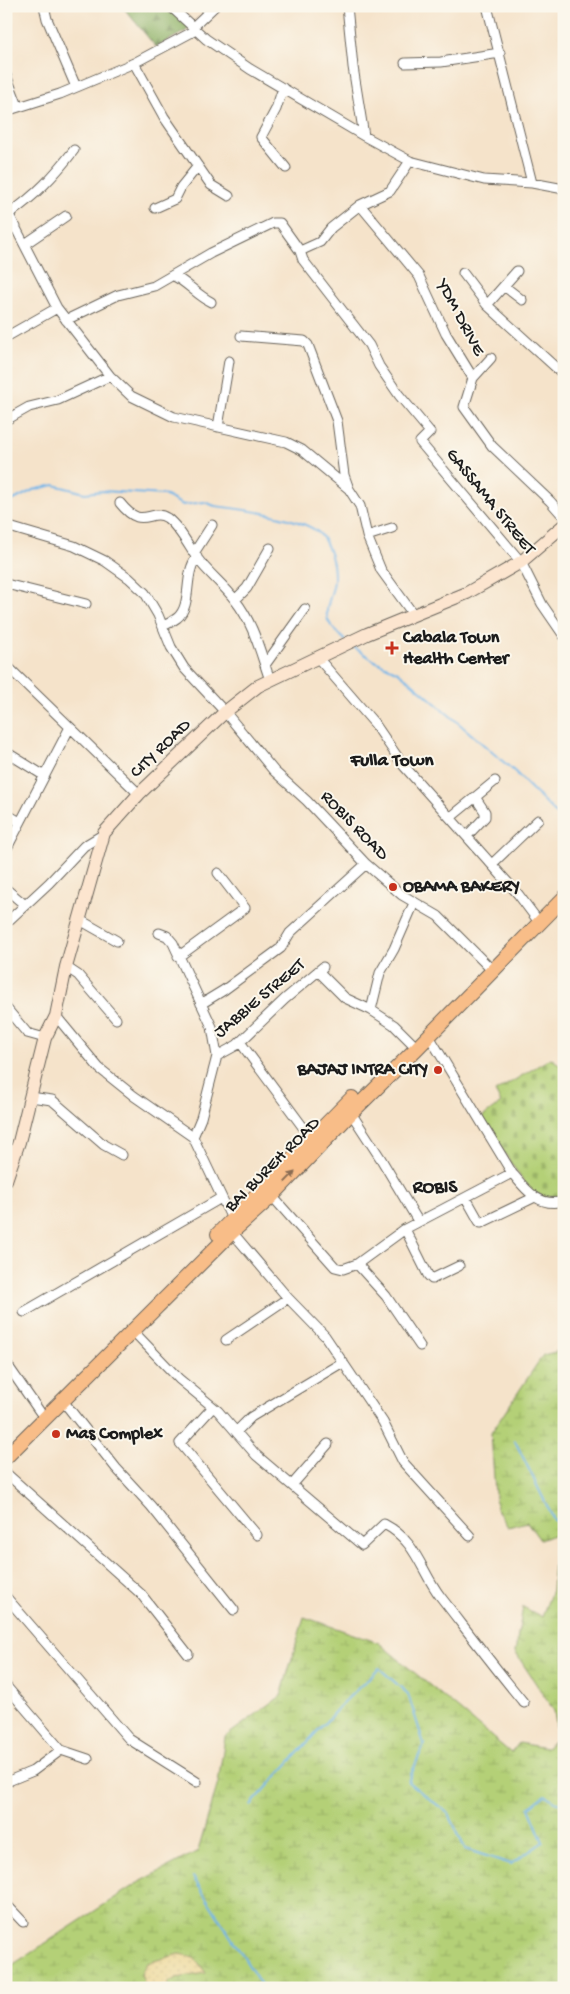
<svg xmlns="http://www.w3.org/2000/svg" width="570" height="1994" viewBox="0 0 570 1994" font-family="'Gochi Hand',sans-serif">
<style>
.forest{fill:url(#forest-firs);stroke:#566742}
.wetland{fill:url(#wetland-marsh);stroke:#68764a}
.sand{fill:url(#sand-dots);stroke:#857b5d}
.cemetery{fill:url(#cemetery-stones);stroke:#68764a}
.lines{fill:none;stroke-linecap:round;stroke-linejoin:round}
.stream{stroke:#73b6e9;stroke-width:2}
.minor-casing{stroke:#686259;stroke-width:11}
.secondary-casing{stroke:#686259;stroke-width:14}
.trunk-casing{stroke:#686259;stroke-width:16}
.minor{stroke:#fff;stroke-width:9}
.secondary{stroke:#fce5cf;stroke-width:12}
.trunk{stroke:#f8bd88;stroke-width:14}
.oneway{fill:#8a6c52}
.poi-dot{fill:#c8321e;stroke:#fbf7ec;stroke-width:2}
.labels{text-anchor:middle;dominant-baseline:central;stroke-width:4;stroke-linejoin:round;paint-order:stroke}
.street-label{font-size:18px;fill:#1c1c1c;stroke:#fbf7ec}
.poi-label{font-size:18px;font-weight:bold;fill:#1c1c1c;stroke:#fbf7ec;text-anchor:start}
.neighbourhood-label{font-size:19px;font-weight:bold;fill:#1c1c1c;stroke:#fbf7ec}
</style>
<defs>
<pattern id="forest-firs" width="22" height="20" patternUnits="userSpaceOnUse" patternTransform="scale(1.25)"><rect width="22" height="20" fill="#8fb268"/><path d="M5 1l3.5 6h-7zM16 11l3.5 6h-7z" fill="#749055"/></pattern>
<pattern id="wetland-marsh" width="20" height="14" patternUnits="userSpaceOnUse" patternTransform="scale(1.25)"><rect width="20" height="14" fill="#b4d077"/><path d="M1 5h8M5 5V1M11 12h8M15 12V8" fill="none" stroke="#9ab266"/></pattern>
<pattern id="sand-dots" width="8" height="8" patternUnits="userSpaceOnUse" patternTransform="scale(1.25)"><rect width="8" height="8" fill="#eeda9e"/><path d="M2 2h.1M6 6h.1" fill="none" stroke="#ccba88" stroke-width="1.8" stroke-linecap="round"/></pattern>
<pattern id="cemetery-stones" width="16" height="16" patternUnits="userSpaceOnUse" patternTransform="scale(1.25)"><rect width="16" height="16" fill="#b4d077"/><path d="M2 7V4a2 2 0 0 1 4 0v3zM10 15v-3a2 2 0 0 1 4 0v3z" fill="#9ab266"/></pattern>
</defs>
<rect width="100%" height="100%" fill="#fbf7ec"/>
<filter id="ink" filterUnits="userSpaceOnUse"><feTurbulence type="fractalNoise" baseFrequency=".02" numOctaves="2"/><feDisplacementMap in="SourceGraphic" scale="10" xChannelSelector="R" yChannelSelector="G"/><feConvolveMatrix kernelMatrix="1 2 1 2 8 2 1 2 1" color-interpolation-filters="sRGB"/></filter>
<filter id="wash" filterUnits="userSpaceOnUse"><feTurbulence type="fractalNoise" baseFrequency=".0096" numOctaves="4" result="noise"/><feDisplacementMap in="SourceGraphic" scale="20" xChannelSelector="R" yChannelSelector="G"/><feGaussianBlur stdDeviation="1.12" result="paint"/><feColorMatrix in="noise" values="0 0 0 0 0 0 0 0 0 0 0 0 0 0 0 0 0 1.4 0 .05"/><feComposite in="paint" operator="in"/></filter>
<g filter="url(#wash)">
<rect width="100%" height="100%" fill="#f5e3ca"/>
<path class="forest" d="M122 6H168L190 25 186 31 156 47Z"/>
<path class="wetland" d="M564 1350V1988H6V1969L136 1884 198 1851 218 1783 225 1737 281 1696 304 1617 379 1643 511 1753 519 1743 546 1748 558 1738 554 1711 515 1652 523 1607 542 1617 552 1590 556 1534 540 1540 527 1522 508 1527 496 1508 491 1433 543 1355Z"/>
<path class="sand" d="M179 1954 194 1957 206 1973 177 1978 169 1982 168 1988H146L141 1974 147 1963Z"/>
<path class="cemetery" d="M551 1058 564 1068V1207L529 1190 481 1118 501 1103 495 1092Z"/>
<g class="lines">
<path class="stream" d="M6 498 10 502 33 490 54 485 85 493 103 491 164 495 183 505 204 502 215 506C240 509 300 516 319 533 326 540 331 554 333 564 334 571 335 579 333 587 325 615 321 619 345 640
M352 646 375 661 398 672 412 683 514 771 564 822
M515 1441 554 1520 564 1523
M251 1805 340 1706 379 1668 408 1694 424 1744 408 1782 449 1814 465 1849 511 1864 543 1842 529 1808 545 1795 564 1806
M193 1877 263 1988"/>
</g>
</g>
<g filter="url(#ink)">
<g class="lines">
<defs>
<path id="minor" d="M44 6 47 19 76 87
M170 6 206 39 250 69 364 136 410 161 484 180 532 183 564 189
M347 6 353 67 364 136
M487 6 532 183
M193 27 215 6
M134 63 164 117 211 185 229 196
M405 63 441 62 500 53
M6 75 18 106
M283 88 276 109 261 137 286 168
M6 111 60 94 134 63 196 30
M360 205 419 276 446 334 473 378 464 407 492 446 550 501 564 517
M155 208 175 199 181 187 198 166
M6 209 57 308 110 376 131 396 174 417 286 442 302 450 349 489
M9 214C36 195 54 176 74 150
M6 230 16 227
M25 244 66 216
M300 251 320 242 331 228 360 205 390 191 410 161
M463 273 487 305 564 375
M174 276C188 283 197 295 211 302
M504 286 522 300
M487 305 517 271
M66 320 118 295 154 286 211 253 273 223H280L300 251 303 260 369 345 379 366 399 395 430 432 420 442 521 562 542 604 564 636
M241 336 304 341 308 345 337 421 344 475 349 489 360 506 367 536 381 570 413 614
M6 337 57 308
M473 378 491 358
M6 420 29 407 58 400 110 376
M218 427 229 361
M120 503C143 532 150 507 167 518 179 527 188 545 197 558 208 573 224 585 235 600 254 624 260 652 270 680
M6 526 74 546 105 561 129 578 145 593 158 615 171 647 184 668 225 712 274 771 307 801 366 864 402 895 438 916 493 971
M367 536 392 528
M194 553 212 525
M6 584 86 604
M235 600 247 588 270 548
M163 626C168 624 173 621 177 618 193 605 183 574 197 557
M318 658 375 724 403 765 518 894 536 918
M6 665 139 794
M265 665 305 609
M6 752 43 775
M6 814 20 822
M451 817 495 781
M467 836 485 817V812L475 797
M6 850 70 727
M492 864 538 820
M6 889 25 905
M80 920 117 941
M6 923 49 883 84 846 104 834
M159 933 167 936 173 943 212 1027 217 1056 201 1118 193 1137 232 1219
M178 957 245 908 218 873
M66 967 78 975 116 1019
M318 971 345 998 371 1010 394 1025 417 1048
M201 1004 224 990 281 948 290 933 366 864
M6 1008 27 1033 45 1038
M371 1010 380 973 394 949 414 903
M56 1016 99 1068 134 1096 193 1137
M429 1036 512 1173C526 1190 539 1208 564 1201
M240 1042 314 1142
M217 1056 237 1045 285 999 323 967
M30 1097 52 1100 104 1145 122 1155
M351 1113 381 1159 418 1221
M272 1196 335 1267 343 1269 357 1264 405 1229 512 1173
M466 1198 479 1221 481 1223 535 1197
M405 1229 428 1275 432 1279 459 1266
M232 1232 288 1298 325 1336 383 1422 403 1462 470 1536
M357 1264 386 1296 420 1346
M24 1312 221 1198
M134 1332 179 1379 218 1411 256 1455 362 1545 384 1524C416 1540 421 1571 440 1596 468 1632 495 1668 524 1703
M226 1340 288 1298
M6 1363 40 1412
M63 1401 116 1468 151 1506 234 1610
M213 1407 180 1443 257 1535
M236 1432 251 1417 343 1362
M6 1473 141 1594 188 1654
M292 1485 328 1444
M6 1597 129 1739 197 1782
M6 1686 61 1750 88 1759
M6 1782 33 1771 61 1750
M6 1904 23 1922"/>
<path id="secondary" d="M6 1180 19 1142 45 1038 56 1016 66 967 104 833 139 794 225 712 258 686 367 634 467 593 521 562 564 525"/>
<path id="trunk" d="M218 1234 352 1098
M6 1457 232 1232 272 1196 351 1113 417 1048 564 898"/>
</defs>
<use href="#minor" class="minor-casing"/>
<use href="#secondary" class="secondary-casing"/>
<use href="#trunk" class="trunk-casing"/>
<use href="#minor" class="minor"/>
<use href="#secondary" class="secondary"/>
<use href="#trunk" class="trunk"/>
</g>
<defs><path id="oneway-solid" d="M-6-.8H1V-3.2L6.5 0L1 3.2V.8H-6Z" transform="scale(1.25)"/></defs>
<use class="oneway" href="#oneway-solid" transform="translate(290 1177) rotate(-46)"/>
</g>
<g class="poi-dot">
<path d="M389.5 640.5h5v5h5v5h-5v5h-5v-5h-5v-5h5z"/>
<circle cx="393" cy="887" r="5"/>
<circle cx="438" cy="1070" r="5"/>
<circle cx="56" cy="1434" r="5"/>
</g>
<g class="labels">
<g class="street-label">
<text transform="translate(460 318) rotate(62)">YDM DRIVE</text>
<text transform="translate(490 502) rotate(51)">GASSAMA STREET</text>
<text transform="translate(161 749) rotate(-44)">CITY ROAD</text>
<text transform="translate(354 826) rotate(46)">ROBIS ROAD</text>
<text transform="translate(260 999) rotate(-40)">JABBIE STREET</text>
<text transform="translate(273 1165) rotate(-45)">BAI BUREH ROAD</text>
</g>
<g class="poi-label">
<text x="403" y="638">Cabala Town<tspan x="403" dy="21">Health Center</tspan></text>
<text x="403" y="887">OBAMA BAKERY</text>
<text x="428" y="1070" text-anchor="end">BAJAJ INTRA CITY</text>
<text x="66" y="1434">Mas Complex</text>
</g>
<g class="neighbourhood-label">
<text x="392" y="761">Fulla Town</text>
<text x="435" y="1188">ROBIS</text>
</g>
</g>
<rect width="570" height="1994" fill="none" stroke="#fbf7ec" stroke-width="25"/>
</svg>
